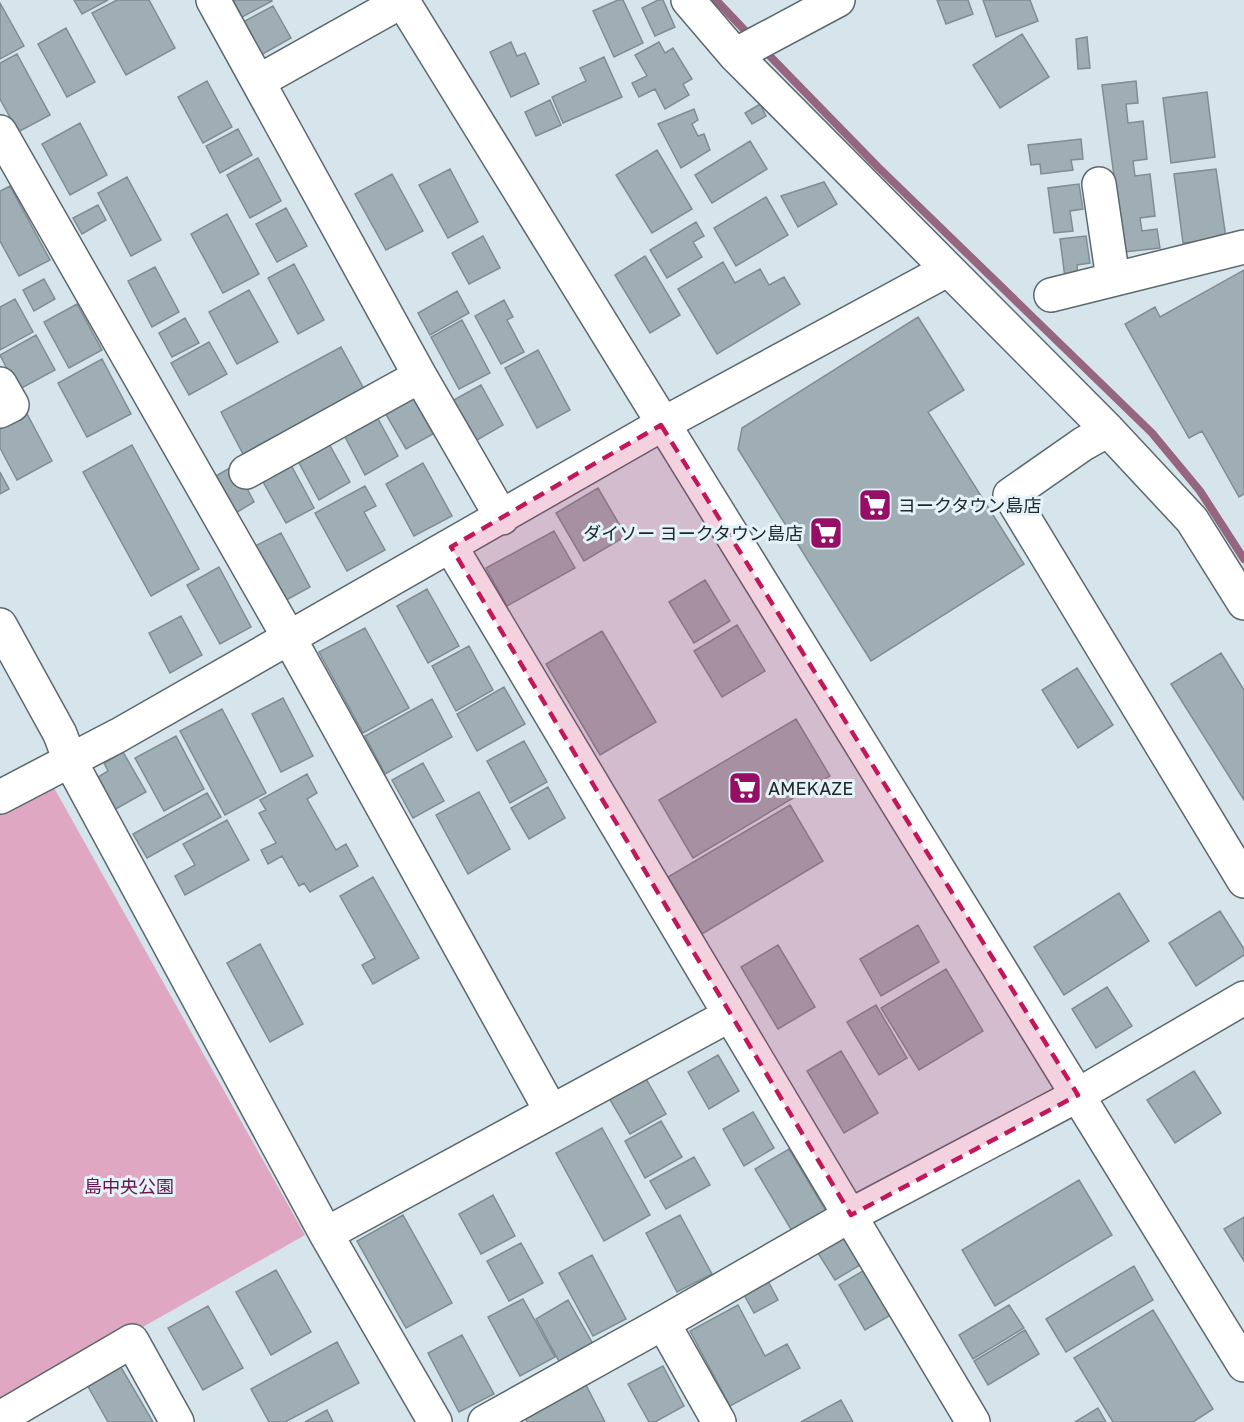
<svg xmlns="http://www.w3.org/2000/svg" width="1244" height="1422" viewBox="0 0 1244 1422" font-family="'Golos Text','Noto Sans JP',sans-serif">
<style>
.green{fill:#e0a7c3}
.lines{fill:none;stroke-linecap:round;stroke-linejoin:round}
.stream{stroke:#966580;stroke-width:8}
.building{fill:#9faeb4;stroke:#7f8d92;stroke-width:1.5}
.minor-casing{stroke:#5b686e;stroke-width:36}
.minor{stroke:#fff;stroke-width:33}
.marked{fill:#c2185b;fill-opacity:0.2;stroke:#c2185b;stroke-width:4.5;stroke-dasharray:12 8;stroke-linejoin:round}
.labels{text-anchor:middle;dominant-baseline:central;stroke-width:6;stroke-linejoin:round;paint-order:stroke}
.poi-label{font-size:18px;fill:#212729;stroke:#e3f3f9;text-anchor:start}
.park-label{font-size:18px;fill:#6b134a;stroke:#e3f3f9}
</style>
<rect width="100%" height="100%" fill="#d6e5ec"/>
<path class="green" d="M53 786 305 1235 0 1408V813Z"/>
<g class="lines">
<path class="stream" d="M716 0 753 39
M762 48 878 167 1152 433 1200 491 1244 559"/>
</g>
<path class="building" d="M74 0H108L82 14Z
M117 0H149L175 48 126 75 92 13Z
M233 0H271L272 1 242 17Z
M618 0H623L643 43 614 57 593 11Z
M658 0H663L675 27 655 36 642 8Z
M937 0H968L973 14 946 24Z
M983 0H1030L1038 21 996 37Z
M0 3 24 46 0 59Z
M273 6 291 38 261 55 243 22Z
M66 28 95 82 67 97 38 44Z
M1022 34 1049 77 1000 108 973 65Z
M1087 37 1090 68 1078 69 1076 39Z
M511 42 517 56 525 53 539 84 511 97 490 52Z
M659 42 665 53 673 48 692 79 683 84 689 95 665 109 655 89 639 97 632 83 647 76 635 55Z
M17 54 50 115 18 132 0 99V63Z
M604 57 622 97 563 123 552 97 586 81 580 68Z
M207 81 232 127 203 143 178 97Z
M1136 81 1138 103 1126 104 1128 123 1143 121 1147 159 1133 161 1135 176 1150 174 1155 216 1140 218 1142 231 1157 229 1160 248 1124 252 1102 85Z
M1207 92 1215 157 1171 163 1163 98Z
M550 100 561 125 536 136 525 112Z
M760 104 766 116 752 124 745 113Z
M694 109 698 120 692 124 698 136 704 134 710 150 681 168 658 124Z
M80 123 107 175 70 195 42 144Z
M238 129 252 155 220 173 206 146Z
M1081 139 1083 159 1071 160 1073 170 1041 174 1040 164 1031 165 1028 145Z
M750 141 767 169 712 203 695 175Z
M657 150 692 209 652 233 616 175Z
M258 158 281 201 250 218 227 175Z
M450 169 478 222 448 238 419 185Z
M1216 169 1226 238 1183 243 1174 174Z
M392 174 423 231 386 250 355 194Z
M127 177 161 240 131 256 98 193Z
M824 182 837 204 798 227 781 196Z
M1079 184 1083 209 1070 211 1073 231 1054 233 1048 188Z
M10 186 50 260 19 276 0 241V191Z
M766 197 788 235 736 266 714 228Z
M98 205 106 220 82 234 73 218Z
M286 208 307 246 277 262 256 224Z
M227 214 259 274 223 293 191 234Z
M696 222 704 236 693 242 702 257 667 278 650 250Z
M483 236 500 268 469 284 452 253Z
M1086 236 1090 263 1077 265 1078 277 1065 278 1060 239Z
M645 256 680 315 650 333 615 275Z
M723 262 735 283 760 269 769 285 784 277 800 304 717 354 678 289Z
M294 264 324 320 298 334 268 278Z
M155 267 179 312 152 327 128 281Z
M1244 270V494L1239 497 1202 431 1189 438 1125 324 1155 307 1160 317Z
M44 279 55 299 34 311 23 290Z
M249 290 278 342 237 364 209 312Z
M457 291 469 313 430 335 418 313Z
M15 299 33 332 0 350V307Z
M504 300 513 317 507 320 524 352 501 364 475 316Z
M77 304 102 350 69 368 44 322Z
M918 317 964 390 928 412 1024 564 871 661 738 449 742 428Z
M185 318 199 343 172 357 159 333Z
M462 320 490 373 459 389 431 337Z
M36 335 55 370 18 390 0 355Z
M209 342 227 374 189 395 171 363Z
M341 347 364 389 243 454 221 412Z
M538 350 570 410 537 428 505 368Z
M102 359 131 414 87 437 58 383Z
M481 385 503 425 472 443 450 402Z
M412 395 433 434 406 449 384 411Z
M25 410 52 461 17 480 0 448V423Z
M376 415 398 456 365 475 343 433Z
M328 442 350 482 319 500 297 459Z
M132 445 199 569 151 596 83 472Z
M423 463 452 516 414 536 386 484Z
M235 465 254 502 234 514 214 477Z
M291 465 314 508 286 523 262 480Z
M0 472 9 489 0 494Z
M365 486 376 506 364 512 385 550 347 571 315 513Z
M598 488 626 536 584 561 556 513Z
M554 531 575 568 507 606 486 568Z
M281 533 310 587 281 603 251 548Z
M219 567 251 627 220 644 187 585Z
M705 580 730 621 694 643 669 602Z
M427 589 459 646 428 663 397 606Z
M181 616 202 655 170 673 149 633Z
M737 625 765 671 722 697 694 651Z
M365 628 409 708 363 733 319 652Z
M602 631 656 722 600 755 546 664Z
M469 646 493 690 456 711 432 666Z
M1221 653 1244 690V800L1171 684Z
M1077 668 1113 725 1078 748 1042 690Z
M504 687 525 724 477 751 457 714Z
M283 698 313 756 281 772 252 714Z
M432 699 452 737 385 774 365 736Z
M222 709 266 793 225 815 180 731Z
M796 719 830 776 693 858 659 800Z
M176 736 204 789 164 811 135 758Z
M524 741 547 782 510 803 487 761Z
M123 752 146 792 114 810 95 779 108 771 104 763Z
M423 763 444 801 413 818 392 780Z
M307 774 317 793 307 799 336 850 346 844 358 866 310 892 304 883 299 886 282 856 268 864 261 850 276 843 259 813 266 810 260 800Z
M548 787 565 818 529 839 511 808Z
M479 792 510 849 468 874 436 815Z
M207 793 221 817 147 858 133 834Z
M790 805 823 861 702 934 668 877Z
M227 820 249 860 185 895 175 876 195 865 183 844Z
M373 877 419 958 373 984 362 965 375 958 340 896Z
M1119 893 1149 941 1064 995 1034 947Z
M1220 911 1244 949V955L1196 986 1169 943Z
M918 925 939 962 881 996 860 959Z
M260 944 303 1024 270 1042 227 963Z
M778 945 815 1007 778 1029 741 967Z
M946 969 983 1031 919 1070 881 1008Z
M1107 987 1132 1026 1096 1048 1072 1009Z
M876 1005 907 1058 879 1075 847 1022Z
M841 1051 878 1113 844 1133 807 1071Z
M718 1055 739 1091 709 1109 688 1072Z
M1194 1071 1221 1113 1175 1143 1147 1100Z
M645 1077 666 1114 630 1134 609 1098Z
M753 1112 774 1148 744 1166 723 1129Z
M661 1121 682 1157 645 1178 625 1141Z
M602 1128 650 1215 604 1241 556 1153Z
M789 1149 826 1211 792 1231 755 1169Z
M694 1157 710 1185 666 1209 650 1181Z
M1079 1180 1112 1235 995 1306 962 1250Z
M493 1195 515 1236 481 1254 459 1214Z
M403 1215 452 1303 406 1328 357 1241Z
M680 1215 712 1274 677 1292 646 1233Z
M1244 1217V1261L1224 1229Z
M848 1235 865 1262 835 1280 818 1253Z
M521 1243 543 1283 509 1301 487 1261Z
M592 1255 626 1319 593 1336 559 1273Z
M1134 1266 1153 1300 1066 1352 1046 1319Z
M868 1268 894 1313 865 1330 839 1285Z
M276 1270 311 1332 271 1355 236 1292Z
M767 1279 778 1300 754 1313 743 1293Z
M523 1299 555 1357 520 1376 488 1317Z
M568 1300 593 1344 560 1363 536 1319Z
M738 1305 765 1356 787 1344 800 1368 730 1406 690 1331Z
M1009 1305 1024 1328 973 1359 959 1335Z
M208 1306 243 1368 203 1390 168 1328Z
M1153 1310 1213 1409 1193 1422H1113L1074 1358Z
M1025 1330 1039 1354 988 1385 974 1361Z
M462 1335 494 1394 459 1412 428 1353Z
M337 1342 359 1383 285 1422H269L251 1389Z
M119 1364 153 1422H108L86 1383Z
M663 1366 684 1406 655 1422H649L628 1384Z
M586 1385 605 1422H527L525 1417Z
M841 1400 853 1422H801Z
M1098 1408 1106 1422H1075Z
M327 1410 333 1422H305Z"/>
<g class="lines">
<defs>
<path id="minor" d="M213 0 420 376 502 518
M402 0 1244 1365
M688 0 735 55 1108 430 1192 520 1244 603
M735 55 838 0
M259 81 402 1
M0 132 288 636 551 1111
M1099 184 1113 279
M1051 295 1244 247
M0 384 12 405 0 411
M1108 430 1083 444 1010 495 1244 881
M246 472 420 376
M451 547 973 1422
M0 625 60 734 70 761 326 1234 435 1422
M0 797 119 735 661 425 947 270
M326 1234 728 1016
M663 1323 719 1422
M0 1418 132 1341 177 1422
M485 1422 663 1323 851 1215 1078 1095 1244 998"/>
</defs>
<use href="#minor" class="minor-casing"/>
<use href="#minor" class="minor"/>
</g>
<path class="marked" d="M661 425 1078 1095 851 1215 451 547Z"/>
<defs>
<symbol id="supermarket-square" viewBox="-11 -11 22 22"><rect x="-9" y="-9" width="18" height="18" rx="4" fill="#950f67" stroke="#e3f3f9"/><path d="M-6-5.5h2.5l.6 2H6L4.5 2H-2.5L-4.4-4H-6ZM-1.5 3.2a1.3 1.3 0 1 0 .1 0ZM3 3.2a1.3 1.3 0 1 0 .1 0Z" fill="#fff"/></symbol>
</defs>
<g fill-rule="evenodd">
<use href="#supermarket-square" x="856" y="486" width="38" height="38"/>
<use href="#supermarket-square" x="807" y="514" width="38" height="38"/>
<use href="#supermarket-square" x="726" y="769" width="38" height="38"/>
</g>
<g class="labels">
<g class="poi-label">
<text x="898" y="505">ヨークタウン島店</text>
<text x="803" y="533" text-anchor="end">ダイソー ヨークタウン島店</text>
<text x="768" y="788">AMEKAZE</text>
</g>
<g class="park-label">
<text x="129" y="1186">島中央公園</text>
</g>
</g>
</svg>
